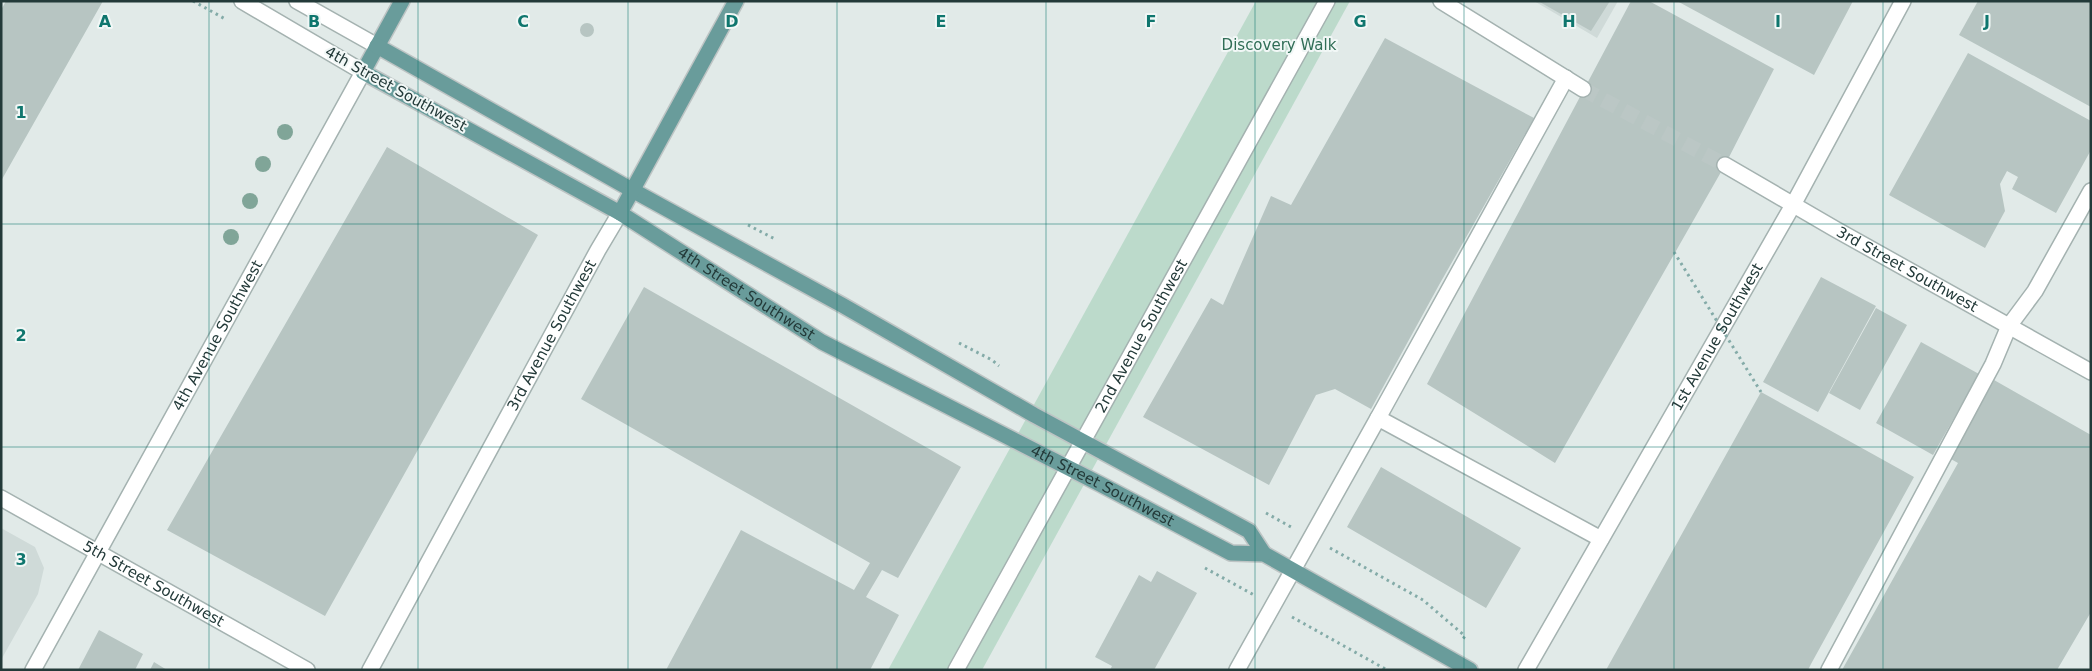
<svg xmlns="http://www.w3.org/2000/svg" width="2092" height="671" viewBox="0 0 2092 671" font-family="'DejaVu Sans',sans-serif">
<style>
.built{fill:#cfdad8}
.green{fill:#bcdacb}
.building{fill:#b7c5c2}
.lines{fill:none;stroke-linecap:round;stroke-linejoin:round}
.minor-tunnel{stroke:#bbc7c5;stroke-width:15;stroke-dasharray:15 8;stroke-linecap:butt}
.minor-casing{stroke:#a4b2b0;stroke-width:18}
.major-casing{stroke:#bdc4c4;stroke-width:18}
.path{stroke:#84aba8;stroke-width:3;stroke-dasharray:2.5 4;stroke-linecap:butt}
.minor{stroke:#fff;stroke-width:15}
.major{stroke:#699c9b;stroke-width:15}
.path-bridge{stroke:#84aba8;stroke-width:3;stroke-dasharray:2.5 4;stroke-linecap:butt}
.tree{fill:#80a598}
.grid{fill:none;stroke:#0f766e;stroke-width:1;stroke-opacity:0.55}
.labels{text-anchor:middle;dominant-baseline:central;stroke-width:4;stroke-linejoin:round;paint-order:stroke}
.park-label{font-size:15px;fill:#306d56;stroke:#f1f7f6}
.street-label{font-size:15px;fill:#233a39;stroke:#f1f7f6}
.grid-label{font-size:16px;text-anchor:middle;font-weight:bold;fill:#0f766e;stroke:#f1f7f6;stroke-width:4;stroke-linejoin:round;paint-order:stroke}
</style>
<rect width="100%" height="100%" fill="#e1eae8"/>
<path class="built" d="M1534 1H1618L1597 38Z
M1 528 35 547 44 568 38 594 1 660Z"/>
<path class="green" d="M1256 1H1350L982 670H888Z"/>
<path class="building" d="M6 1H103L1 181V10Z
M1538 1H1610L1591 31Z
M1631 1H1649L1774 69 1725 165 1555 463 1427 384Z
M1677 1H1853L1814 75Z
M1978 1H2091V107L1959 35Z
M580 30a7 7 0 1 1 14 0a7 7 0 1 1-14 0Z
M1385 38 1534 118 1439 285 1371 409 1335 389 1316 395 1269 485 1143 417 1211 298 1223 305 1271 196 1291 205Z
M1968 53 2091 121V150L2056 213 2012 189 2018 177 2007 171 2000 184 2005 211 1985 248 1889 195Z
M387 147 538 235 325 616 167 530Z
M1821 277 1876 306 1818 412 1763 382Z
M644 287 961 467 898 578 882 570 866 597 899 615 870 670H666L741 530 854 590 870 563 581 399Z
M1876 308 1907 325 1860 410 1829 393Z
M1921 342 1979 374 1933 455 1876 423Z
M1994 380 2091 435V612L2057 670H1842L1958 463 1949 458Z
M1761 392 1914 477 1811 664 1808 670H1606Z
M1381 467 1521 548 1486 608 1347 527Z
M1157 571 1197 593 1154 670H1110L1112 666 1095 657 1139 575 1151 582Z
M99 630 143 654 135 670H78Z
M154 662 167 670H150Z"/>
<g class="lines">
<path class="minor-tunnel" d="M1583 89 1725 165"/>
<defs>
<g id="minor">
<path d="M297 1 377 46"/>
<path d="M1441 1 1583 89"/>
<path id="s1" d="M1725 165 1835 229 2091 372"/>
<path d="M1378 418 1566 78"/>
<path id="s2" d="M1 498 307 670"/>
<path id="s3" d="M33 670 363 72 242 1"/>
<path id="s4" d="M370 670 598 250 620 213"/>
<path id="s5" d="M956 670 1327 1"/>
<path d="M1237 670 1378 418 1601 539"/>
<path id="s6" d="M1526 670 1793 205 1903 1"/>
<path d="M1829 670 1993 364 2009 326 2035 291 2091 191"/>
</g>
<g id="major">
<path id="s7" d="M402 1 363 72 620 213 822 342 1100 484 1231 553 1264 554 1470 670"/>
<path d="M377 46 632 190 842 305 1034 415 1249 531 1264 554"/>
<path d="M620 213 736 1"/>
</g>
</defs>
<use href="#minor" class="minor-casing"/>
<use href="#major" class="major-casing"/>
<path class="path" d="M193 1 227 20
M748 225 775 239
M959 343 992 360 999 366
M1266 513 1291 527
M1330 548 1423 600 1465 636 1463 639
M1205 568 1254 595
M1292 617 1387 670"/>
<use href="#minor" class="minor"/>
<use href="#major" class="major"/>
<path class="path-bridge" d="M1674 252 1761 392"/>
</g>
<g class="tree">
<circle cx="285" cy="132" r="8"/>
<circle cx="263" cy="164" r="8"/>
<circle cx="250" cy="201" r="8"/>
<circle cx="231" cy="237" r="8"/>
</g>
<path class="grid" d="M209 1V670M418 1V670M628 1V670M837 1V670M1046 1V670M1255 1V670M1464 1V670M1674 1V670M1883 1V670M1 224H2091M1 447H2091"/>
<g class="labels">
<g class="park-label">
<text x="1279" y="45">Discovery Walk</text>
</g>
<g class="street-label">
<text transform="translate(396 89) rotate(29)">4th Street Southwest</text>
<text stroke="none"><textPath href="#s1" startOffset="210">3rd Street Southwest</textPath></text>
<text stroke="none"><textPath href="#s7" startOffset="524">4th Street Southwest</textPath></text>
<text stroke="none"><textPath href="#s4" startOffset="381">3rd Avenue Southwest</textPath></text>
<text stroke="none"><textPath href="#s3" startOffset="382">4th Avenue Southwest</textPath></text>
<text stroke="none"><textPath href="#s5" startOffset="382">2nd Avenue Southwest</textPath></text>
<text stroke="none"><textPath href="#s6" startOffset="384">1st Avenue Southwest</textPath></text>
<text stroke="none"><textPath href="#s7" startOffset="929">4th Street Southwest</textPath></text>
<text stroke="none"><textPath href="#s2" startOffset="175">5th Street Southwest</textPath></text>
</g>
</g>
<g class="grid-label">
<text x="105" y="27">A</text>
<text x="314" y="27">B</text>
<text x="523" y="27">C</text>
<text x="732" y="27">D</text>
<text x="941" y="27">E</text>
<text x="1151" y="27">F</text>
<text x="1360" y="27">G</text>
<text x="1569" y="27">H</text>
<text x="1778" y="27">I</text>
<text x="1987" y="27">J</text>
<text x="21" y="118">1</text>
<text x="21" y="341">2</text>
<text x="21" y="565">3</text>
</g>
<rect width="2092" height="671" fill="none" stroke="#233a39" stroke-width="5"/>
</svg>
